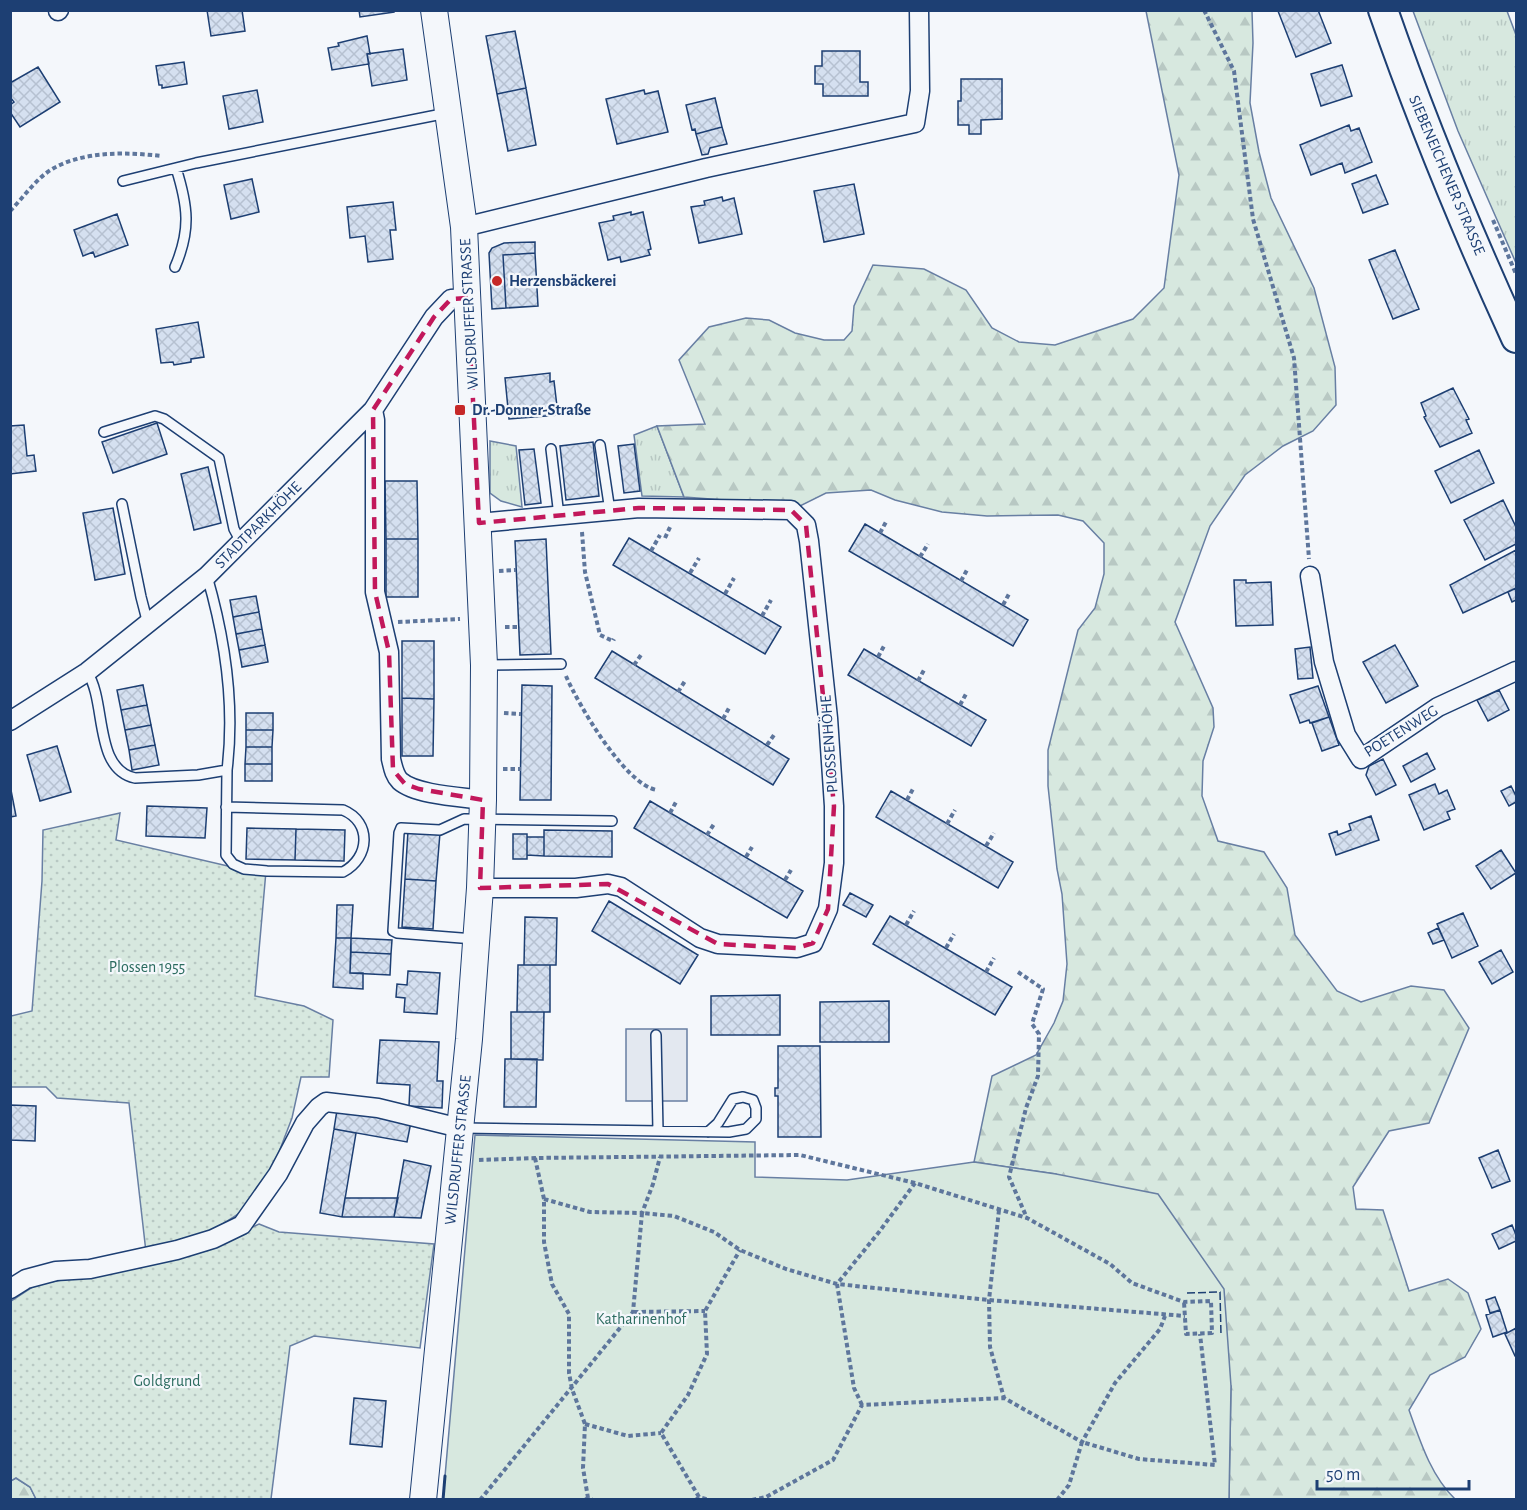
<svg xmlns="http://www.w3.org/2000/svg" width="1527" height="1510" viewBox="0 0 1527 1510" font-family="'Alegreya Sans',sans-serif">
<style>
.grass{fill:url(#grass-tufts);stroke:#687fa3;stroke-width:1.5}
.forest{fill:url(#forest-firs);stroke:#687fa3;stroke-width:1.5}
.park{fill:#d7e8df;stroke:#687fa3;stroke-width:1.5}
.garden{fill:url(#garden-dots);stroke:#687fa3;stroke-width:1.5}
.parking{fill:#e3e8f0;stroke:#687fa3;stroke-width:1.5}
.building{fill:url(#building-cross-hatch);stroke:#1d3f73;stroke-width:1.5}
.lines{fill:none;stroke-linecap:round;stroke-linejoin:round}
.lane-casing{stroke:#1d3f73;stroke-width:12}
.street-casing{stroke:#1d3f73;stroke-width:21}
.secondary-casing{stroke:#1d3f73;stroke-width:28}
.primary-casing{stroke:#1d3f73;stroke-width:32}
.path{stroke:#5e769c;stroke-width:4;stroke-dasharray:4.5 3;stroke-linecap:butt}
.lane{stroke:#f4f7fb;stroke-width:9}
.street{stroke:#f4f7fb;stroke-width:18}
.secondary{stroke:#f4f7fb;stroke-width:26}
.primary{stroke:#f4f7fb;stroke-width:28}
.fence{stroke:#1d3f73;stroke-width:1.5;stroke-dasharray:8 3;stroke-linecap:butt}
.wall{stroke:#1d3f73;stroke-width:3}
.marked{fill:none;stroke:#c2185b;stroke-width:4.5;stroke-dasharray:12 8;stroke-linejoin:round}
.poi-dot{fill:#c62828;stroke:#f4f7fb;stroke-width:2}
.labels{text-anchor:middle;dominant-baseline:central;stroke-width:4.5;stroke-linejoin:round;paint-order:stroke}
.street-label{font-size:16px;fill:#1d3f73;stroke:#f4f7fb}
.poi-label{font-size:16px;font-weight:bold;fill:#1d3f73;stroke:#f4f7fb;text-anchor:start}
.park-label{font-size:16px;fill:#2c6c60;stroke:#f4f7fb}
</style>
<defs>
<pattern id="grass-tufts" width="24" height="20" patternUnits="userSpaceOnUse" patternTransform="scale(1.5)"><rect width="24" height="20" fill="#d7e8df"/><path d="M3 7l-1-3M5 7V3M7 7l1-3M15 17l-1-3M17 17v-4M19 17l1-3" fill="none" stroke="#b8c8c3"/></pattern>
<pattern id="forest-firs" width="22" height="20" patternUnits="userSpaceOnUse" patternTransform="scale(1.5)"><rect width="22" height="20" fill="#d7e8df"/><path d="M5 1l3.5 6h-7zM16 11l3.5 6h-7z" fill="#b8c8c3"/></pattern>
<pattern id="garden-dots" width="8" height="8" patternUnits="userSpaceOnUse" patternTransform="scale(1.5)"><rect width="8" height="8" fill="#d7e8df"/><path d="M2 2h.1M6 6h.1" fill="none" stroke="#b8c8c3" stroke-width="1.8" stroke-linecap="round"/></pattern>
<pattern id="building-cross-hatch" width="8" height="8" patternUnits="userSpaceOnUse" patternTransform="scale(1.5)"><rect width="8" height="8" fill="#d5e0f0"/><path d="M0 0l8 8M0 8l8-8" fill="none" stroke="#b6c1d1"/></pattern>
</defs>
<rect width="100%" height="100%" fill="#f4f7fb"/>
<path class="grass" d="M1413 11H1507L1516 35V263L1458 131Z
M657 426 684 497 642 496 634 435Z
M490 441 516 446 522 507 501 501 490 493Z"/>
<path class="forest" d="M1146 11H1252L1253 43 1250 103 1259 152 1271 198 1314 288 1335 367 1336 405 1313 431 1283 446 1245 475 1210 526 1175 622 1213 708 1214 727 1203 761 1202 796 1218 841 1264 852 1287 888 1295 935 1337 991 1361 1002 1411 986 1444 990 1469 1028 1429 1123 1389 1131 1353 1187 1356 1209 1383 1210 1409 1291 1448 1279 1468 1293 1481 1329 1465 1357 1430 1375 1409 1410C1420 1441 1431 1476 1455 1499H1229L1231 1386 1056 1174 974 1162 992 1076 1036 1055 1054 1023 1063 1001 1067 964 1062 894 1057 869 1048 786V750L1078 630 1095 608 1104 574V543L1083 521 1058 515 987 516 942 512 895 500 871 490 826 493 796 508 789 505 684 497 657 426 705 424 679 360 709 327 746 318 769 320 795 333 824 340H844L852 331 854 306 873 265 924 269 966 290 992 328 1019 342 1055 345 1133 319 1164 288 1179 175Z
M16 1478 30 1487 36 1499H11L10 1481Z"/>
<path class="park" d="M475 1135 755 1142V1177L847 1180 974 1162 1056 1174 1158 1194 1224 1289 1231 1386 1229 1499H443Z"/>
<path class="garden" d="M120 813 116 840 232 867 266 871 255 996 304 1006 333 1020 329 1077H301L292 1118 274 1165 243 1211 212 1231 146 1252 129 1103 57 1098 46 1087H11V1016L32 1011 42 881 43 830Z
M259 1224 279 1232 434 1244 420 1348 314 1336 290 1346 271 1499H36L30 1487 16 1478 11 1481V1301L37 1284 126 1270 206 1249Z"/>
<path class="parking" d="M626 1029H687V1101H626Z"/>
<path class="building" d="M207 10H242L245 31 211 36Z
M359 10H394V12L360 17Z
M1318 10 1331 43 1296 57 1278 11Z
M515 31 526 88 497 94 486 36Z
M367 36 370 54H367L369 64 332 70 328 48 339 46 338 43Z
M403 49 407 80 372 86 367 54Z
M822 51H860V82H868V96H823V84H815V66H822Z
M184 62 187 84 162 88V85H159L156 66Z
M1342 65 1352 96 1321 106 1311 74Z
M38 67 60 102 20 127 10 112V105L14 102 10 97V83Z
M961 79H1002V119L981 120V134H969V125H958V101H961Z
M526 88 536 145 508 151 497 94Z
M257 90 263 122 229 129 223 96Z
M644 90 645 94 658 91 668 132 617 144 606 99Z
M715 98 722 127 696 134 695 129 692 130 686 105Z
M1349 125 1351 131 1359 128 1372 162 1345 173 1342 163 1311 175 1300 145Z
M722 127 727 144 710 148 708 154 702 155 696 134Z
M1376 175 1388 204 1363 213 1352 184Z
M252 179 259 212 231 219 224 185Z
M854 184 864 234 824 242 814 191Z
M722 197 723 201 734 198 742 234 699 243 691 207 705 205 704 201Z
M393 202 396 230H390L393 259 368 262 365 236 350 238 347 207Z
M631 212V215L643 212 651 249 648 250 650 255 621 262 620 257 608 260 599 223 614 220 613 216Z
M117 214 128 245 95 257 93 252 83 256 74 230Z
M535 242V253L503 255 506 308 492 309 489 253 492 248 504 243Z
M1395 250 1419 309 1393 319 1369 260Z
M535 253 538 306 506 308 503 255Z
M198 322 204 357 191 359V362L174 365 173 362 161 363 156 329Z
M550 373V382L554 381 558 415 509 419 505 378Z
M1453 388 1469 419 1466 420 1472 433 1440 447 1424 417 1426 416 1421 403Z
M157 423 167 454 113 473 102 442Z
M24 425 27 456 34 455 36 471 10 474V426Z
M593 442 599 496 566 500 560 446Z
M634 444 640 491 624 493 618 446Z
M534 449 541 503 525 505 519 450Z
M1479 450 1494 483 1451 503 1435 471Z
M208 467 221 523 194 530 181 474Z
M385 481H417L418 539H386Z
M1503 500 1516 527V544L1485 560 1464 520Z
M113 508 125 574 95 580 83 513Z
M865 524 1028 620 1013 646 849 551Z
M629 538 781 627 765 654 613 565Z
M386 539H418V597H386Z
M546 539 551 654 520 655 515 541Z
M1516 550V588L1463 613 1450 585Z
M1234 580H1246V583L1271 582 1273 625 1236 626Z
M1516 588V600L1512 602 1508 592Z
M256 596 259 612 233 617 230 600Z
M259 612 262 629 236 634 233 617Z
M262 629 265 645 239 650 236 634Z
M402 641H434V699L402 698Z
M265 645 268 662 242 667 239 650Z
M1395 645 1418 686 1386 703 1363 662Z
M1310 647 1313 678 1298 679 1295 649Z
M864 649 986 720 971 746 848 675Z
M612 651 789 759 773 785 595 678Z
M143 685 147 705 121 710 117 690Z
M522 685 552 686 551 800H520Z
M1318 686 1329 717 1310 723 1309 720 1300 723 1290 695Z
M1499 690 1509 710 1488 721 1477 700Z
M402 698 434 699 433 756H402Z
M147 705 151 725 125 730 121 710Z
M246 713H273V730H246Z
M1329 717 1339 745 1322 751 1312 723Z
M151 725 155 745 129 750 125 730Z
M246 730H273L272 747H246Z
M155 745 159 765 132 770 129 750Z
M57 746 71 792 40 801 27 755Z
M246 747H272V764H245Z
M1427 753 1435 769 1411 782 1403 766Z
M1383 759 1396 785 1376 795 1366 775 1369 766Z
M245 764H272V781H245Z
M1435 784 1439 794 1447 790 1455 809 1447 812 1450 819 1424 830 1409 795Z
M10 785 16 816 10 817Z
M1511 786 1516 796V802L1509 806 1501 791Z
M891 791 1013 862 998 888 876 817Z
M650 801 803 891 787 918 634 828Z
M147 806 207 808 205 838 146 836Z
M1371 816 1379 840 1336 855 1329 834 1337 831 1338 835 1351 830 1349 824Z
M247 828 296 829 295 860 246 859Z
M296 829 345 830 344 861 295 860Z
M544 830 612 831V857L544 856Z
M408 831 440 833 436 881 405 879Z
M513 834H527V859H513Z
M527 837H544V856L527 855Z
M1501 850 1516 873 1491 889 1476 866Z
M405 879 436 881 433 929 402 927Z
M850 893 873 905 866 917 843 905Z
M609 901 698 955 680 984 592 931Z
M337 905H353L351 938H336Z
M1463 913 1478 946 1452 958 1437 924Z
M890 916 1012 987 995 1015 873 944Z
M525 917 557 918 556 965H524Z
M1438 928 1444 940 1433 944 1428 933Z
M336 938H351L350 973H363V989L333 987Z
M351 938 392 940 391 954 351 952Z
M1501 950 1513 972 1492 984 1479 962Z
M351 952 391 954 390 975 350 973Z
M518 965H550V1012H517Z
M408 971 440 973 437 1014 404 1012 405 998 396 997 397 984 407 985Z
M780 995V1035H711V996Z
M889 1001V1042H820V1002Z
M511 1012H544L543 1060 511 1059Z
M380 1040 439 1042 437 1081H443L442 1108 409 1106 410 1085 377 1083Z
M778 1046H820L821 1137H778V1096H775V1088H778Z
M505 1059H537L536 1107H504Z
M10 1105 36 1106 35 1141 10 1140Z
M337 1110 411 1122 407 1142 334 1129Z
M334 1129 356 1133 342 1217 320 1213Z
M1498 1150 1510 1181 1492 1188 1479 1158Z
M404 1160 431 1166 421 1218 394 1217Z
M345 1198H398L394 1217H342Z
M1512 1225 1516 1235V1241L1499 1249 1492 1234Z
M1495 1297 1500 1310 1490 1313 1486 1300Z
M1500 1310 1507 1332 1493 1337 1486 1315Z
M1516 1328V1356H1515L1505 1334Z
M354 1398 386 1401 382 1447 350 1444Z"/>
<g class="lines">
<defs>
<path id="lane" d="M123 181 196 163 447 113
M175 267C191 230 188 206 176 168
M104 432 155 416 164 419 219 458 234 529 241 542
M600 445 610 511
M551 449 559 516
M122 504 141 597 148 624
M486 665 561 664
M87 672C107 701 93 769 135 778L198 775 227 770C235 705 225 638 207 576
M226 807 343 810C372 822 370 858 343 872L267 871 244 869 233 864 226 855 227 770
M474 939 397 933 393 931 399 833 401 828 440 830 464 819 612 821
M656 1035 658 1131
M463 1128 729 1132 746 1129 756 1119V1108L753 1100 743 1097 733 1099 718 1123 708 1132"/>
<path id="street" d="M58 11 59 10
M464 227 706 168 915 123 920 91 919 10
M373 410 375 420V592L389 652 391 759C393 767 394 775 400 781 416 795 462 797 483 800
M479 523 639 508 791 510 806 525 809 541 828 718 834 806V863L828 909 813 943 797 948 718 944 700 938 621 887 608 884 576 888H480
M1310 576 1324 662 1346 735 1361 759 1438 707 1516 671
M10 721 87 672 207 576 373 410 434 317 451 299 468 298
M10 1289 26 1279 56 1271 90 1269 177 1250 213 1239 242 1225 278 1174 305 1123 319 1107 326 1102 378 1108 460 1128"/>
<path id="secondary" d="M423 1500 469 1039 480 888 483 800 484 665 464 227 434 10"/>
<path id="primary" d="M1383 10C1422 122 1467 231 1516 338"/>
</defs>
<use href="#lane" class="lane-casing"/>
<use href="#street" class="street-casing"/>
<use href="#secondary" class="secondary-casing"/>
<use href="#primary" class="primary-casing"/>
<path class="path" d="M1204 10 1234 71 1253 219 1294 358 1309 559
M10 211C24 197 37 177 54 168 85 151 127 152 161 156
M1493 220 1516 274
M582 532 585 572 600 635 613 641 614 639
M880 533 887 520
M665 538 671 525
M651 551 660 535
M920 557 928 544
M499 571 516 570
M690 573 699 558
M961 581 968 568
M725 594 734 578
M1003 605 1010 592
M762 616 771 600
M398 622 460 619
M505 627H519
M878 657 884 646
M634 665 641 655
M566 676C578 704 625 785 657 790
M918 681 924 670
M678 692 685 681
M960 705 966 694
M504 713 521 714
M723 719 729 708
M767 745 774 735
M503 769H521
M907 800 914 787
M670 813 676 802
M947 824 955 810
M707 835 714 824
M986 846 994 833
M746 857 752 847
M785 880 791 870
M906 925 914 911
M946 948 954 934
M986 972 994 958
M1018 972 1043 989 1032 1024 1039 1034 1038 1076 1026 1108 1009 1177 1027 1218
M535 1158 544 1199V1242L552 1284 569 1314V1373L572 1389 585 1424 583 1468 588 1498
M479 1160 535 1158 800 1155 915 1183 1027 1218 1110 1264 1132 1283 1184 1302 1211 1301 1212 1333 1186 1334 1184 1302
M544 1199 590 1212 642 1213 653 1184 660 1157
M999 1210 989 1300 990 1347 1004 1398
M634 1312 705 1311
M862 1405 854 1388 837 1284 989 1300 1185 1316
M585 1424 628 1436 661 1433
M699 1497 661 1433 688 1395 707 1354 705 1311 740 1250
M480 1500 633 1312 642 1213 674 1216 714 1232 740 1250 786 1269 837 1284 879 1232 915 1183
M585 1500 588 1498 593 1500
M696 1500 699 1497 709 1500
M752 1500 766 1497 833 1460 862 1405 1004 1398 1082 1442 1115 1383 1160 1329 1165 1316
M1057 1500 1069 1485 1082 1442 1139 1459 1215 1465 1200 1334"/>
<use href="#lane" class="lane"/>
<use href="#street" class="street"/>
<use href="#secondary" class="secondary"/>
<use href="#primary" class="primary"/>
<path class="fence" d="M1187 1293 1220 1292 1221 1335"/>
<path class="wall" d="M443 1500 445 1476"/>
</g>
<path class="marked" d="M468 298 479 523 639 508 791 510 806 525 834 806 828 909 813 943 797 948 718 944 608 884 480 888 483 800 419 789 405 784 393 770 389 652 375 592 373 410 434 317 451 299Z"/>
<g class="poi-dot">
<circle cx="497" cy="281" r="6"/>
<rect x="454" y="404" width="12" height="12" rx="3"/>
</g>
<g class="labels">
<g class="street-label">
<text transform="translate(1447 175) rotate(67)">SIEBENEICHENER STRASSE</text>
<text transform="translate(469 314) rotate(-93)">WILSDRUFFER STRASSE</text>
<text transform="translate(258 525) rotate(-45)">STADTPARKHÖHE</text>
<text transform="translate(1401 731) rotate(-32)">POETENWEG</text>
<text transform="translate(829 744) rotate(-94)">PLOSSENHÖHE</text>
<text transform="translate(458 1150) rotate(-84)">WILSDRUFFER STRASSE</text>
</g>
<g class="poi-label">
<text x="509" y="281">Herzensbäckerei</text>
<text x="472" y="410">Dr.-Donner-Straße</text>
</g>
<g class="park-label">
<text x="147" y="967">Plossen 1955</text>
<text x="641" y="1319">Katharinenhof</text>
<text x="167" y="1381">Goldgrund</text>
</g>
</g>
<rect width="1527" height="1510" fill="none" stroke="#1d3f73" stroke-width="24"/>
<path d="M1317 1480v9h152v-9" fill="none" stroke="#1d3f73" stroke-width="3"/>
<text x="1326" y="1480" font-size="18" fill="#1d3f73" stroke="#f4f7fb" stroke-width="4.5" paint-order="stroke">50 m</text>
</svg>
